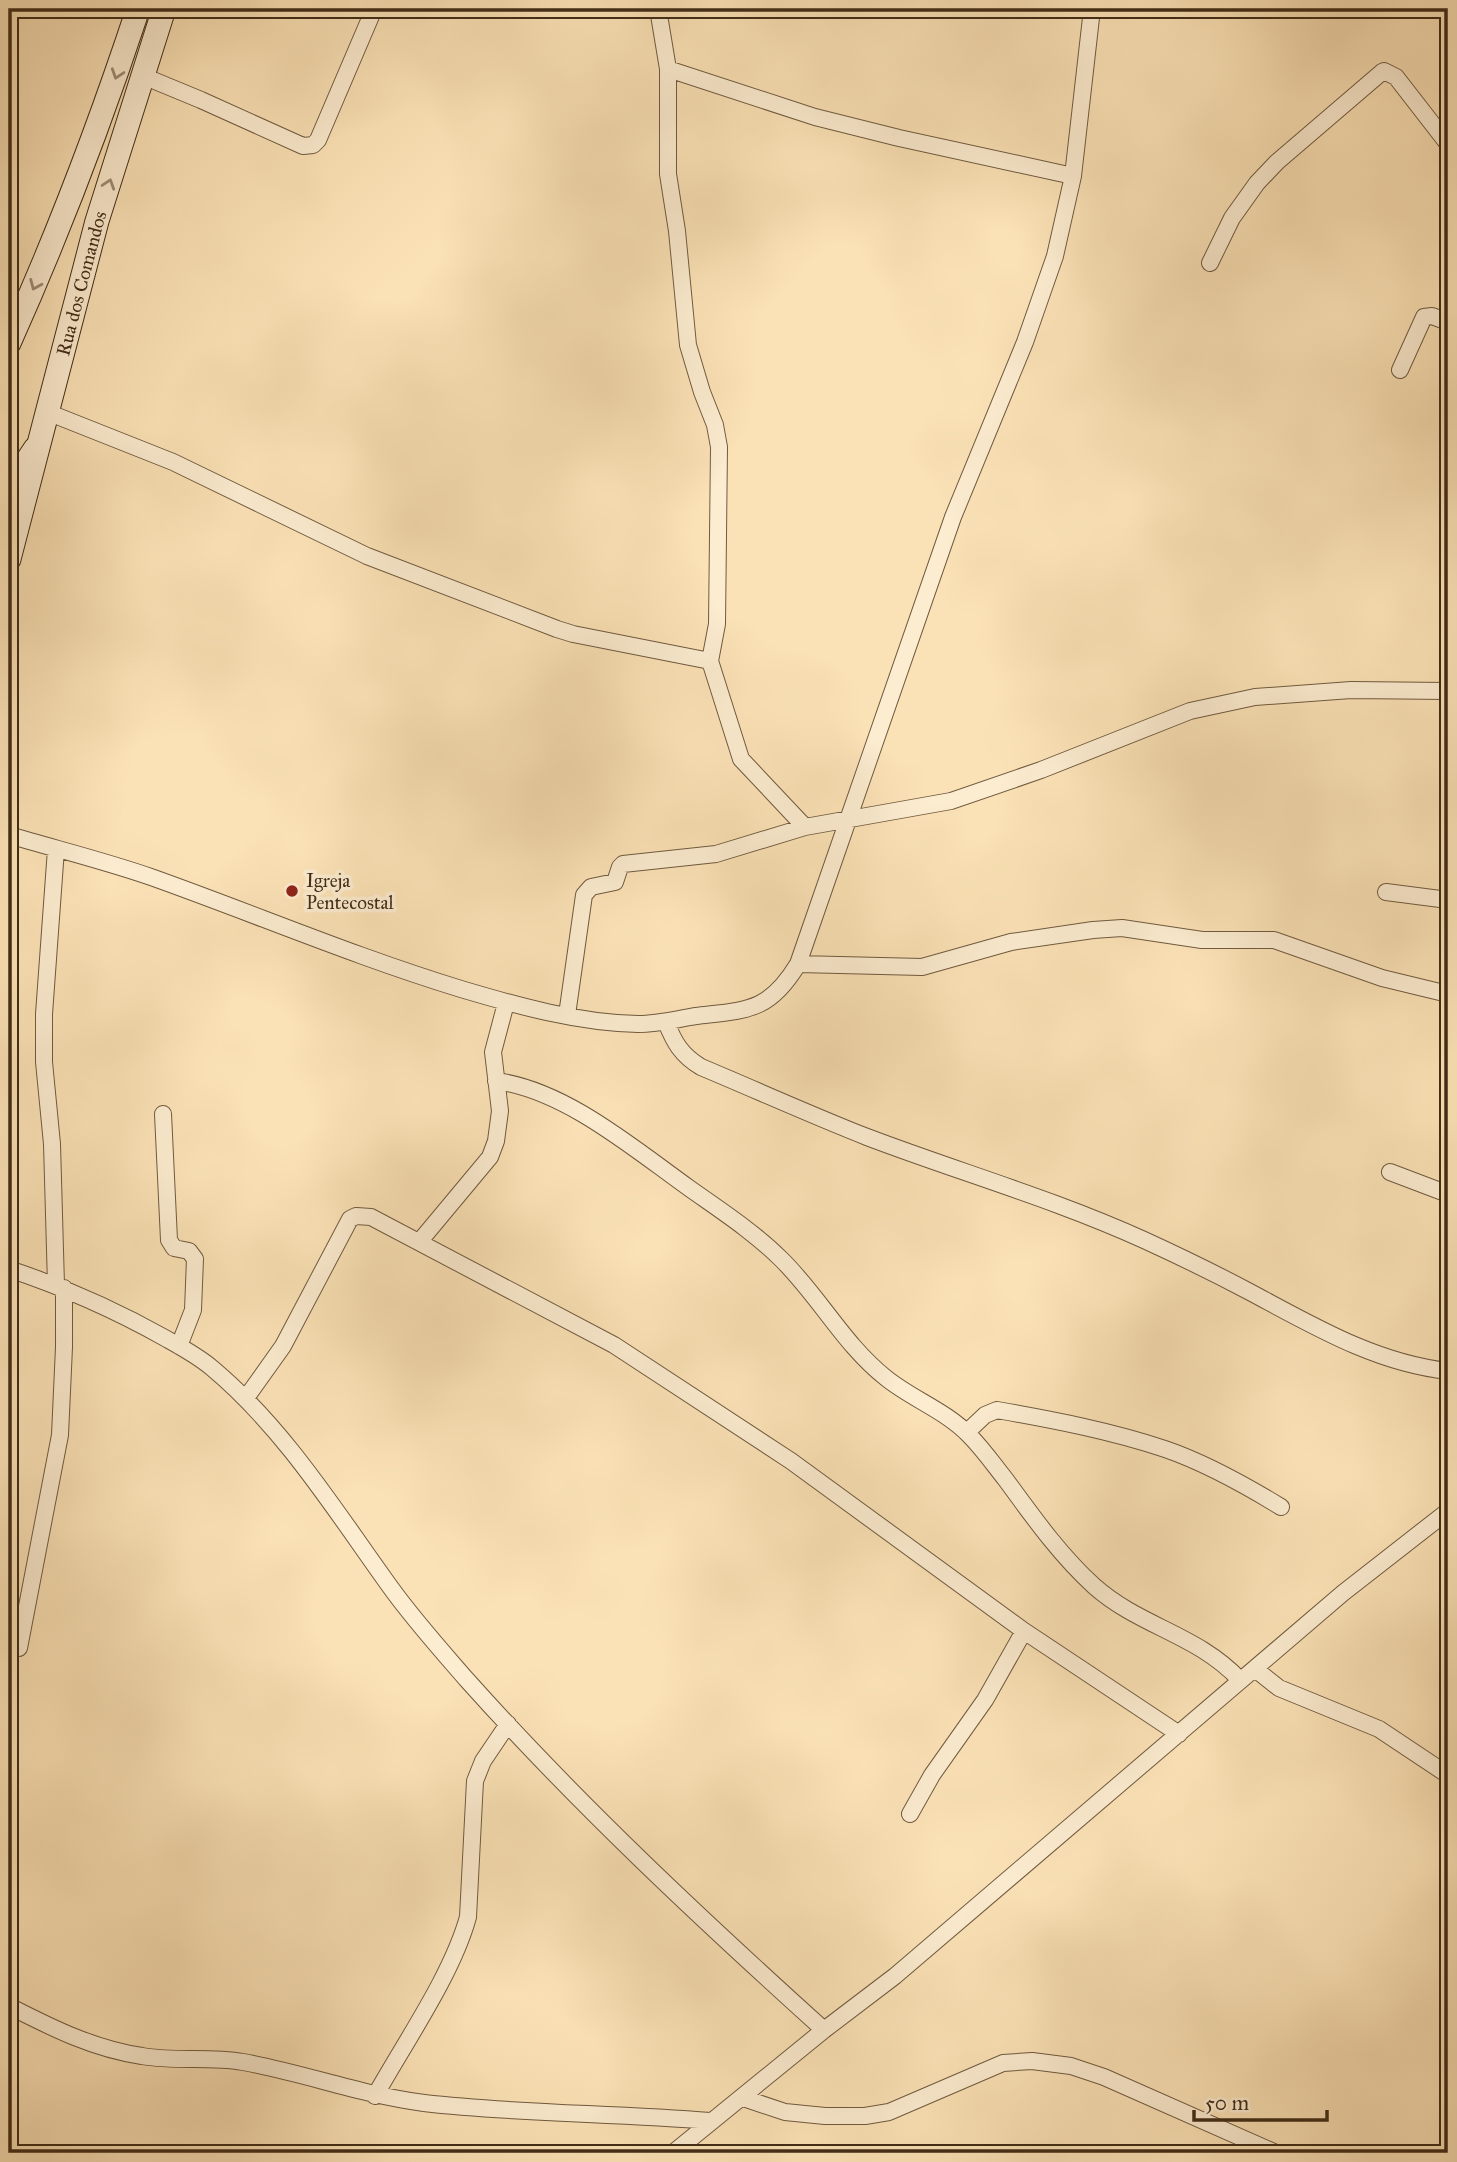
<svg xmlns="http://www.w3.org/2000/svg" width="1457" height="2162" viewBox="0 0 1457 2162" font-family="'IM FELL Great Primer',serif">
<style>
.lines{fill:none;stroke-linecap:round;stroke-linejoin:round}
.minor-casing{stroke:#705a3f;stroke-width:18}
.secondary-casing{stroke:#412d17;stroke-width:25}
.minor{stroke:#fcecd0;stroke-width:16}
.secondary{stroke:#fcecd0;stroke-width:23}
.oneway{stroke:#9e8c74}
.poi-dot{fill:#8f2418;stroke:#fcecd0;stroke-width:2.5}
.labels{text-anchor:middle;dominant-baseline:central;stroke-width:7;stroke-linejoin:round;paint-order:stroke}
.street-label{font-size:19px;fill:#412d17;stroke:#fcecd0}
.poi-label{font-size:19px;fill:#412d17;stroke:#fcecd0;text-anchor:start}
</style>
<rect width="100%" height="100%" fill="#fbe2b6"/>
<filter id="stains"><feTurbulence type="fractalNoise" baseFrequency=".00286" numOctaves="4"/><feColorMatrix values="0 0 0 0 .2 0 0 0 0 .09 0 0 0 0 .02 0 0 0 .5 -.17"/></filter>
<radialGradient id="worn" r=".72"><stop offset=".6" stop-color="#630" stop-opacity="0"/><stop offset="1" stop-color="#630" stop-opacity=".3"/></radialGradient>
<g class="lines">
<defs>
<path id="minor" d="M658 9 668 69V174L677 231 688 345 702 392 715 425 719 447 717 624 710 661 741 759 805 827
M668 69 815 117 899 138 1073 176
M143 76 201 100 303 146 313 145 318 140 374 9
M1210 263 1232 218 1257 183 1277 162 1382 72 1384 71 1396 77 1448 144
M1400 370 1424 317 1432 316 1448 322
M47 412 173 462 367 556 557 629 573 634 710 661
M9 835C56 849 105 861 151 877 255 914 356 957 461 989 518 1006 579 1023 638 1024 658 1024 677 1019 696 1016 747 1010 769 1012 798 964L953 517 1025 342 1055 256 1073 176 1092 9
M56 849 44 1014V1062L52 1144 56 1285
M1386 892 1448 900
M798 964 922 967 1011 942 1093 930 1122 928 1202 940H1274L1382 978 1448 994
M567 1015 584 895 591 887 615 882 620 867 623 864 716 854 805 827 951 801 1041 770 1190 711 1255 697 1351 690 1448 691
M666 1022C674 1042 681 1055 701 1067 756 1090 811 1115 867 1137 959 1172 1054 1199 1144 1240 1179 1256 1214 1273 1248 1291 1312 1325 1375 1363 1448 1371
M496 1081C565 1090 633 1148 689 1188 720 1210 754 1232 781 1259 819 1296 844 1345 886 1378 912 1399 946 1411 969 1435 983 1449 994 1465 1006 1480 1033 1517 1060 1555 1094 1586 1140 1627 1197 1634 1240 1680
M163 1114 169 1240 174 1248 189 1251 195 1259 193 1310 179 1346
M1390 1172 1448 1194
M420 1241 490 1157 496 1141 500 1111 493 1052 506 1003
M9 1269C63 1287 115 1310 165 1338 181 1347 198 1356 212 1368 285 1429 336 1512 391 1588 414 1620 441 1650 467 1680 578 1804 700 1918 824 2030
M246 1398 283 1346 350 1219 356 1216 371 1217 614 1345 791 1461 1024 1631 1179 1734
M967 1432 985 1415 997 1410C1054 1420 1111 1431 1165 1449 1206 1463 1245 1485 1281 1507
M19 1648 60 1435 64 1347V1288
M1255 1669 1279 1688 1379 1729 1448 1775
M910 1814 932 1775 985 1700 1024 1631
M9 2006C52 2028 94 2049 142 2056 176 2062 209 2056 243 2062 304 2073 362 2095 424 2103 519 2114 615 2113 710 2121
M375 2096C405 2042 452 1975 468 1917L475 1781 483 1761 508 1724
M743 2098 785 2112 825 2116H865L889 2112 1003 2063 1032 2061 1071 2066 1104 2077 1276 2153
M673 2153 824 2030 895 1976 1343 1593 1448 1511"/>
<g id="secondary">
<path d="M9 343C59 232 100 124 138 9"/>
<path d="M9 476 23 467 35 449"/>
<path id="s1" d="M9 559 97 221 164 9"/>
</g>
</defs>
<use href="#minor" class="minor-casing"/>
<use href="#secondary" class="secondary-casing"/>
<use href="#minor" class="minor"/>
<use href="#secondary" class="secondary"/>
</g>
<defs><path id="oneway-chevron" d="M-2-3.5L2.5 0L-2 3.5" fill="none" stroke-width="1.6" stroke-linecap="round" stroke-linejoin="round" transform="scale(1.75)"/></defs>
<g class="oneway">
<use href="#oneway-chevron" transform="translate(117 74) rotate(108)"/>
<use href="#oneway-chevron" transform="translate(109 184) rotate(-72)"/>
<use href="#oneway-chevron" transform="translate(35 285) rotate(113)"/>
</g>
<circle class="poi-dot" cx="292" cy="891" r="7"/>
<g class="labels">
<g class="street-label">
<text stroke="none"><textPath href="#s1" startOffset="285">Rua dos Comandos</textPath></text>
</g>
<g class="poi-label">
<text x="306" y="880">Igreja<tspan x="306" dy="22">Pentecostal</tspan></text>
</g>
</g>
<rect width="1457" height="2162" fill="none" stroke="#fbe2b6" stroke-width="35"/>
<rect x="10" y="10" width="1436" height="2141" fill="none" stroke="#412d17" stroke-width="3.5"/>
<rect x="18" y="18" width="1422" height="2127" fill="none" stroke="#412d17" stroke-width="2"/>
<path d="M1194 2110v10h133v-10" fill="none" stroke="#412d17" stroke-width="3.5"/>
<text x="1205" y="2110" font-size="21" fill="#412d17" stroke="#fcecd0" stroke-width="5" paint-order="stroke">50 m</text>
<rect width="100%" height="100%" filter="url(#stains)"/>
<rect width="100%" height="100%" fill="url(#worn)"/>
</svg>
